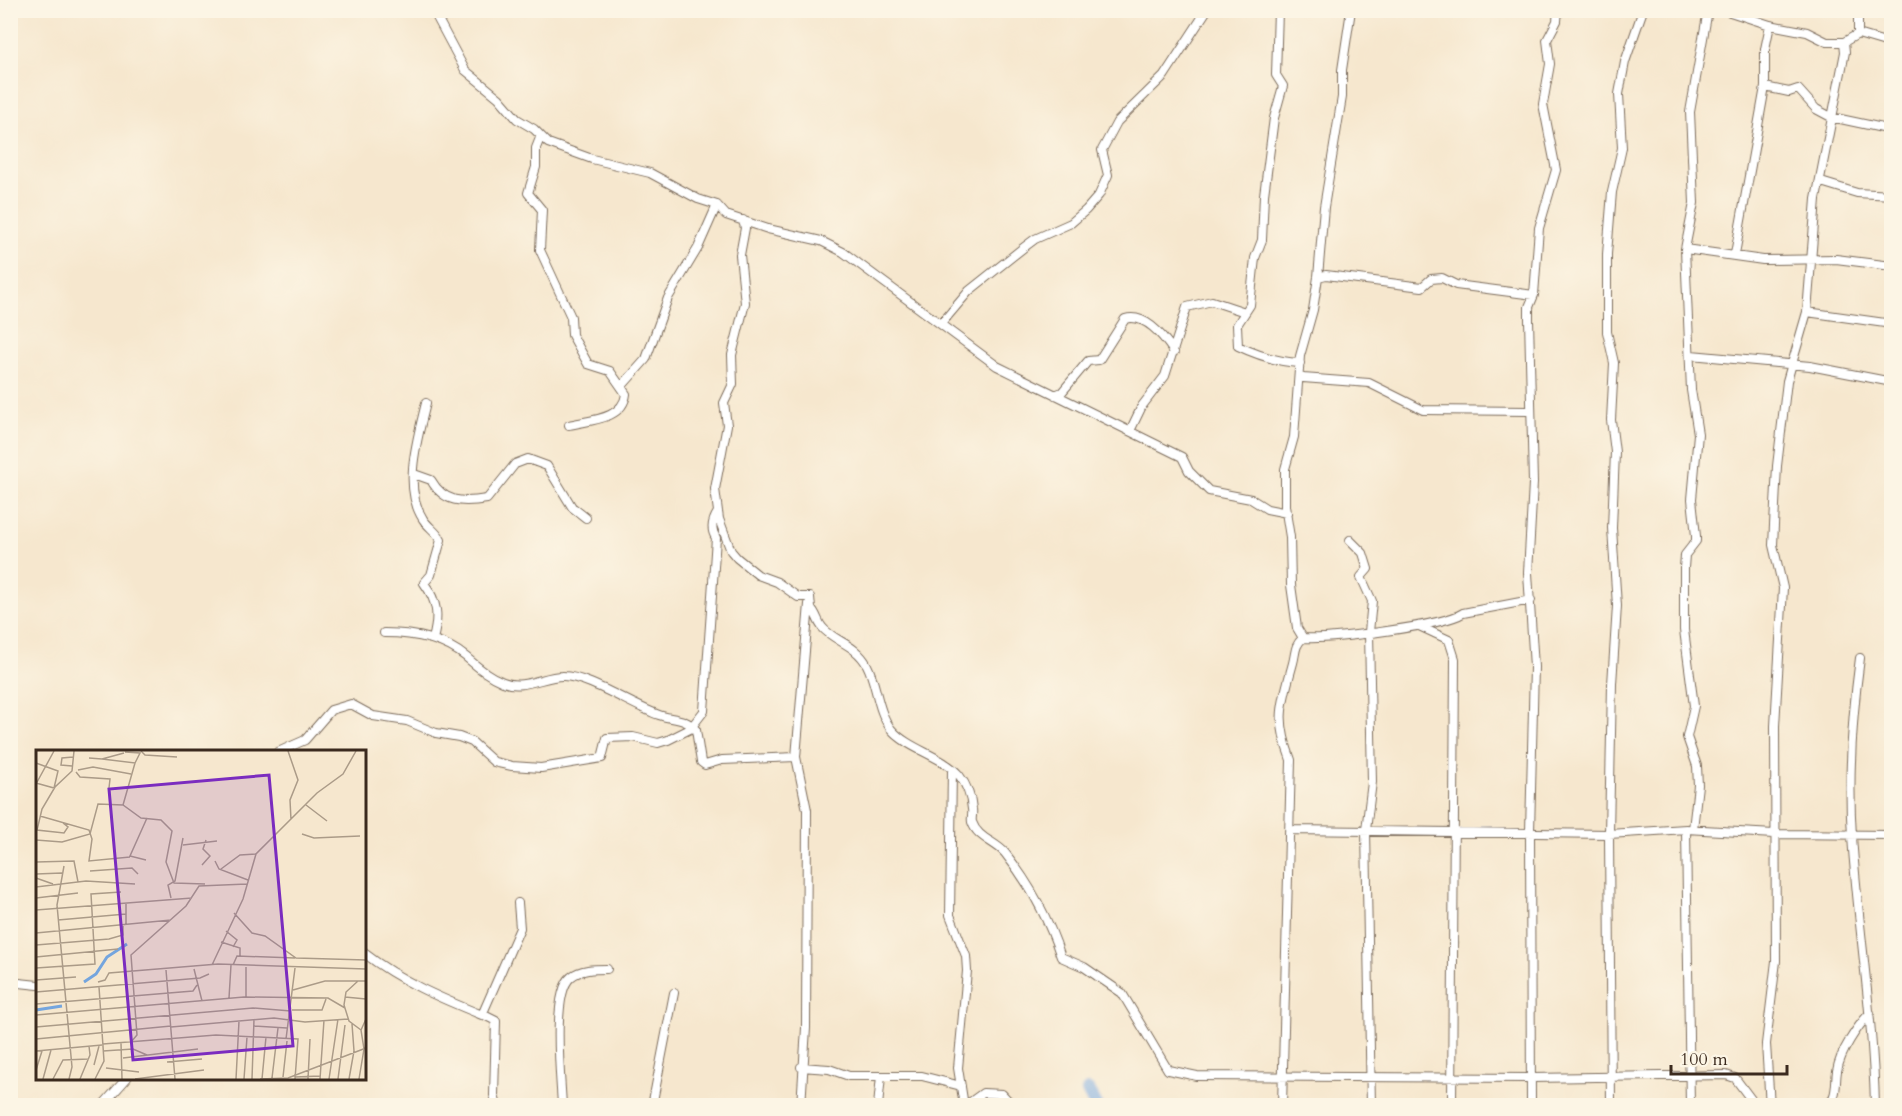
<svg xmlns="http://www.w3.org/2000/svg" width="1902" height="1116" viewBox="0 0 1902 1116" font-family="Cardo,serif">
<style>
.lines{fill:none;stroke-linecap:round;stroke-linejoin:round}
.river{stroke:#74a5de;stroke-width:14}
.minor-casing{stroke:#7c6c5c;stroke-width:10}
.minor{stroke:#fff;stroke-width:8}
.inset-river{fill:none;stroke:#74a5de;stroke-width:3}
.inset-road{fill:none;stroke:#ab9b88;stroke-width:1.5}
.view{fill:#7b2cbf;fill-opacity:0.15;stroke:#7b2cbf;stroke-width:3}
.inset-edge{fill:none;stroke:#3b2a1e;stroke-width:3}
</style>
<rect width="100%" height="100%" fill="#fcf5e5"/>
<filter id="ink" filterUnits="userSpaceOnUse"><feTurbulence type="fractalNoise" baseFrequency=".0167" numOctaves="2"/><feDisplacementMap in="SourceGraphic" scale="12" xChannelSelector="R" yChannelSelector="G"/><feConvolveMatrix kernelMatrix="1 2 1 2 8 2 1 2 1" color-interpolation-filters="sRGB"/></filter>
<filter id="wash" filterUnits="userSpaceOnUse"><feTurbulence type="fractalNoise" baseFrequency=".008" numOctaves="4" result="noise"/><feDisplacementMap in="SourceGraphic" scale="24" xChannelSelector="R" yChannelSelector="G"/><feGaussianBlur stdDeviation="1.35" result="paint"/><feColorMatrix in="noise" values="0 0 0 0 0 0 0 0 0 0 0 0 0 0 0 0 0 1.4 0 .05"/><feComposite in="paint" operator="in"/></filter>
<g filter="url(#wash)">
<rect width="100%" height="100%" fill="#f6e7ce"/>
<g class="lines">
<path class="river" d="M1088 1091 1096 1106"/>
</g>
</g>
<g filter="url(#ink)">
<g class="lines">
<defs>
<path id="minor" d="M433 10 465 70 499 98 517 119 534 129 548 143 592 159 650 173 698 199 717 205 726 215 768 229 821 241 843 252 997 366 1182 457 1189 471 1209 491 1251 499 1267 509 1287 513
M1278 10 1276 75 1283 86 1274 118 1264 195 1262 240 1255 258 1250 305 1237 325 1238 346C1257 355 1279 362 1300 363
M1724 10 1770 25 1807 32 1827 42H1844L1858 34V10
M1858 34 1892 44
M1765 87 1789 92 1798 89 1816 109 1831 117 1892 130
M540 138 536 148V167L528 193 542 210 540 250 571 317 572 335 588 364 610 371 626 394C623 420 589 420 569 425
M1821 182 1857 193 1892 195
M743 220 745 228 740 255 745 303 732 355 733 384 724 403 727 425 715 489 719 519 731 551 737 558 758 575 777 582 798 597H810
M1685 249 1763 260 1836 259 1892 266
M1735 254 1765 87V49L1770 25
M1318 277 1326 275 1422 287 1431 279 1442 278 1456 285 1534 295
M1807 312 1892 324
M941 324 969 291 1023 248 1035 239 1071 223 1086 210 1099 195 1108 175 1102 150 1117 122 1164 76 1207 10
M1691 355 1810 366 1892 382
M1299 375 1303 378 1369 383 1423 410 1529 411
M622 386 646 359 668 298 698 248 717 205
M1055 395 1062 392 1088 361 1099 360 1125 319C1145 313 1164 337 1174 352
M426 403C418 437 402 487 423 519 428 527 436 531 441 540L431 575 424 583C438 602 439 617 433 639
M1130 431 1142 406 1165 376 1187 307 1212 301 1245 312
M414 474 431 480C444 503 462 503 487 499L515 464 528 459 547 466 572 507 586 518
M1350 540 1363 553 1368 569 1361 577 1372 601 1369 632 1372 782 1366 830 1371 1106
M810 597 811 608C817 614 817 621 822 627 833 641 856 644 867 665 877 684 877 711 891 729 909 750 941 755 959 775 966 784 971 797 972 809 973 813 971 818 972 822 977 838 996 842 1005 853 1029 883 1049 920 1061 957L1084 967 1122 993 1168 1070 1197 1076 1531 1078 1726 1075 1735 1078 1756 1106
M1419 626 1449 640 1455 659 1452 1106
M384 633C413 633 443 638 466 657 479 668 488 676 503 682 523 690 544 676 562 676 586 675 633 706 659 715 673 720 685 717 696 730L701 762 705 765 722 760 796 757
M1303 638 1297 628 1291 585 1290 537 1285 506V469L1294 437 1300 356 1313 310 1318 277 1324 207 1342 97V70L1351 10
M1860 658C1852 717 1848 777 1852 836 1858 926 1873 1015 1875 1106
M278 752 305 740 331 710 351 704 373 716 407 721 436 733 459 737 472 742 494 762 512 766 541 768 602 758 607 738 633 737 658 743 668 740 690 729 704 711 716 538C710 529 712 521 718 512
M952 769 950 915 966 956 967 971 958 1068 964 1106
M1686 829 1690 1106
M1693 829 1698 785 1697 766 1687 737 1694 706 1684 630V568L1685 555 1696 541V536L1692 499 1698 434 1691 390 1685 249 1694 203 1690 112 1708 10
M1290 830 1609 834 1686 829 1774 834 1892 835
M364 953C400 981 440 998 482 1015L520 928 518 903
M10 982 38 985
M482 1014 496 1021 494 1095 497 1106
M801 1067 829 1069 849 1076H922L961 1086
M102 1106 127 1078
M562 1106C561 1080 551 993 571 977 580 969 595 969 607 969
M652 1106 674 993
M722 1106V1101
M801 1106 806 1028 807 810 796 757 809 604
M878 1106 881 1076
M965 1106 983 1093 1002 1094 1013 1106
M1282 1106 1291 760C1275 718 1282 704 1293 663 1296 652 1294 646 1303 638 1329 640 1443 626 1463 613L1531 600
M1531 1106 1530 832 1534 667 1528 573 1533 483 1529 319V307L1534 295 1539 228 1556 170 1543 104 1550 64 1547 40 1557 21 1558 10
M1611 1106 1609 834 1612 684 1617 606 1612 528 1615 452 1611 420 1614 363 1607 332V254L1612 192 1622 148 1619 94 1625 62 1643 10
M1770 1106 1766 1044 1776 961 1775 726 1783 588 1773 545 1777 466 1787 381 1807 312 1816 199 1845 52 1844 42
M1827 1106C1838 1097 1835 1083 1837 1071 1840 1052 1857 1027 1870 1013"/>
</defs>
<use href="#minor" class="minor-casing"/>
<use href="#minor" class="minor"/>
</g>
</g>
<g transform="translate(36 750)">
<rect width="330" height="330" fill="#f6e7ce"/>
<path class="inset-river" d="M48 232 60 224 71 207 91 194M0 260 26 256"/>
<path class="inset-road" d="M105 1 109 5 141 7M252 1 262 30 254 50 255 70M53 8 66 9 88 3M66 9 99 13 104 3 89 2M0 13 22 21 18 38 0 33M36 16 25 15 26 8 37 7M42 20 57 17 95 24M40 22 44 27 74 29 73 38M0 34 18 1M87 55 99 13M270 55 291 71M4 66 53 80 56 89 53 111 94 107M27 73 32 77 28 83 1 80 6 59 19 37 36 21 38 1M266 84 278 88 324 86M0 90 26 92 54 84 62 54 87 55 105 68 125 70 136 81 130 112 138 133 169 134M147 95 181 91M110 110 94 106 111 68M179 111 183 119 212 130M0 112 38 111 42 132M166 115 174 106 167 99 170 90M28 116 21 155 36 317 33 329M185 119 204 105 220 104M54 121 96 118 102 124M0 124 26 123M0 128 17 134M0 137 50 131 99 134M0 148 42 143M135 148 132 135 139 131 147 88M0 160 156 148M198 163 216 183 229 186 260 208 330 210M22 170 90 164M90 176V153M190 181 201 190 197 197M0 183 135 170M185 192 204 198V206M0 195 73 189 87 185V176M0 207 82 199M176 215 207 149 220 104 281 43 307 24 320 1M197 215 201 206 259 208M210 217V247M0 218 59 214 55 144 85 142M158 219 166 251M130 220 139 329M0 230 40 227M322 231 310 242 308 255 313 271 325 280M62 232 69 230 73 223 182 214 330 219M257 240 289 231H330M0 242 164 228 173 224M309 247 330 249M193 248 195 215M0 254 157 241 161 235M256 260H286L290 249M0 265 208 247 292 248 309 258M218 276 251 278M0 277 217 258 255 261M135 277 238 268 269 272 312 269M0 289 135 276M250 289 259 218M95 292 101 285 95 205 150 156 163 136 211 134M85 293 86 329M67 294 180 285 262 289 259 329M0 301 66 295M67 301 97 299 111 305M87 308 162 299M131 312 166 309M58 315 63 296M70 318 103 322M0 320 6 301M247 327 251 291M259 327 284 326M236 328 242 278M7 329 15 300M17 329 27 310 53 309M44 329 54 305 53 296M59 329 68 311 63 237M99 329 168 320M200 329 203 271M208 329 211 287M216 329 218 269M224 329 252 328 330 298M226 329 230 287M272 329 274 289M284 329 288 270M293 329 302 269M302 329 309 275M313 329 318 301 316 274M323 329 328 299 325 280 330 269"/>
<path class="view" d="M233 25 257 296 97 310 73 39Z"/>
<rect width="330" height="330" class="inset-edge"/>
</g>
<rect width="1902" height="1116" fill="none" stroke="#fcf5e5" stroke-width="36"/>
<path d="M1671 1065v9h116v-9" fill="none" stroke="#3b2a1e" stroke-width="3"/>
<text x="1680" y="1065" font-size="18" fill="#3b2a1e" stroke="#fcf5e5" stroke-width="4.5" paint-order="stroke">100 m</text>
</svg>
